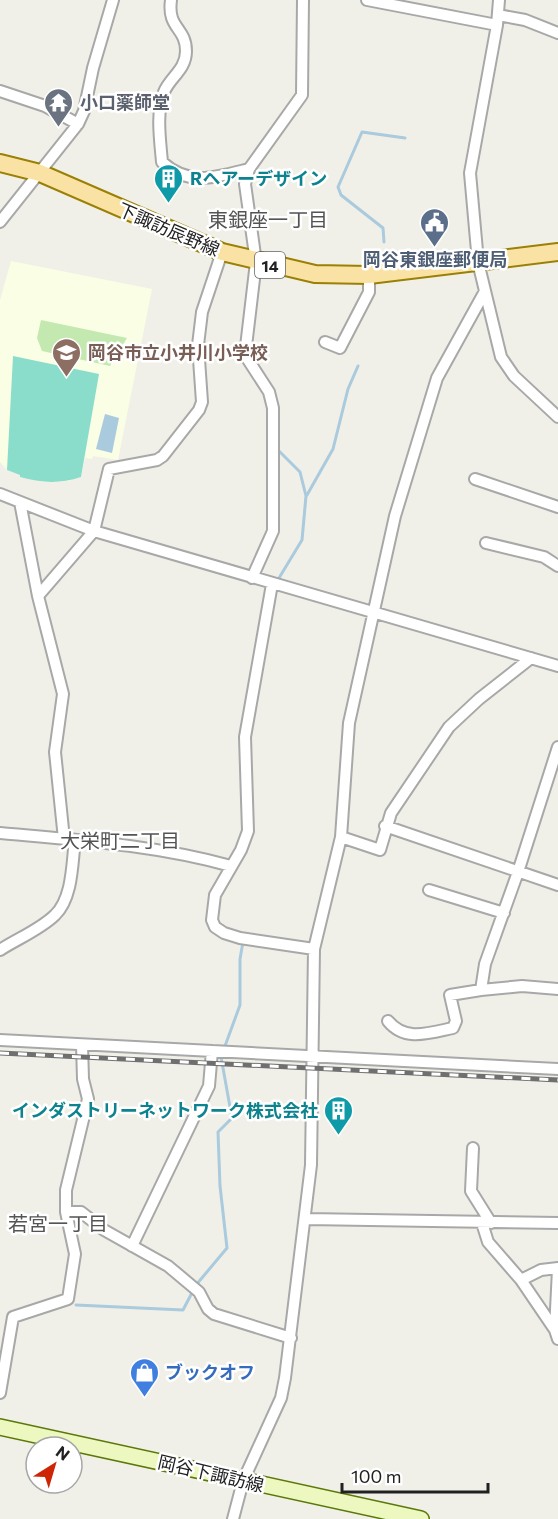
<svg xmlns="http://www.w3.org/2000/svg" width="558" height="1519" viewBox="0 0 558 1519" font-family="Commissioner,'Noto Sans JP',sans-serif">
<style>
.education{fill:#fafee4}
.grass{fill:#c3e9b0}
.pitch{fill:#89ddca}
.water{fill:#aacadd}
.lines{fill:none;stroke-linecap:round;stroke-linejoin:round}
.stream{stroke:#aacadd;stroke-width:3}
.minor-casing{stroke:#a8a8a8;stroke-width:14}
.secondary-casing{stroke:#5b7808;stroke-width:18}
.primary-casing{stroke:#9a8004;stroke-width:20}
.minor{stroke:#fff;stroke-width:10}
.secondary{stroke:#ecf8bf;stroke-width:15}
.primary{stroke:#fae2a5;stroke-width:16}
.rail-casing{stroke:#6f6f6f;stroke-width:5}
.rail{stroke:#fff;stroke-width:3;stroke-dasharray:9;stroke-linecap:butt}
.labels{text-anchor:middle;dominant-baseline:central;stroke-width:5;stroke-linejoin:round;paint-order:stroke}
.shield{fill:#fff;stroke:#646464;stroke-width:1.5}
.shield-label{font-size:16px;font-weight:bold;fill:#212121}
.worship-label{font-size:18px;font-weight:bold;fill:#5b616d;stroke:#fff;text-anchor:start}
.culture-label{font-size:18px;font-weight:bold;fill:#0d838f;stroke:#fff;text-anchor:start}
.street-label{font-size:18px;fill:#212121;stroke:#fff}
.service-label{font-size:18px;font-weight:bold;fill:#4e5e75;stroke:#fff}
.education-label{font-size:18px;font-weight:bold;fill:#785e54;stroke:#fff;text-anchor:start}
.shop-label{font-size:18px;font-weight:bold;fill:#366cbe;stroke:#fff;text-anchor:start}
.neighbourhood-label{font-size:20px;fill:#545454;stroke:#fff}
</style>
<rect width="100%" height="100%" fill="#f1f0e8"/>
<path class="education" d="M11 261 152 289 118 460 93 456 92 459 85 458 81 477 68 481 44 482 20 477 21 475 7 470 0 462V300Z"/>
<path class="grass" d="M41 320 127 338 110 366 42 351 37 338Z"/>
<path class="pitch" d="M13 356 99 374 81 477C60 484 41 483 20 477V475L7 470Z"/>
<path class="water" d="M105 414 119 418 112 453 96 449Z"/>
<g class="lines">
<path class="stream" d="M384 242 383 228 341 195 338 187 362 132 405 138
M276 448 300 472 306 496 302 540 279 578
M307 495 333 449 348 389 358 366
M76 1305 183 1310 196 1285 227 1248 220 1186 218 1132 232 1118 221 1057 240 1005V959L243 942"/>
<defs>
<path id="minor" d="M171 0C167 29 186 27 186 51 186 70 170 77 164 92 156 113 160 139 162 162 189 187 217 177 249 169
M367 0 497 25
M499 0 497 25 470 173 478 262 501 357 514 376 558 417
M498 15 525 20 558 33
M0 91 45 106 78 124
M0 222 78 124 84 111 93 68 113 0
M325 342 340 348 369 292V275
M475 479 558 507
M0 494 94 531 558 666
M20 502 38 596 63 694 55 752 64 839
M486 543 544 557 558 566
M252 578 273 531V408L269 392 245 355 256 262 245 184 249 169 302 95 303 0
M272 584 245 737 248 831 241 850 215 895 212 920 215 927 224 933 240 938 314 949
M38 596 94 531 109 469 157 460 163 456 199 410 202 402 198 345 202 312 222 252
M558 747 518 872 485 964 481 990 522 986 558 989
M385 826 558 885
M0 833C78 840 156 845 231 866
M341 837 380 850 391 813 449 727 479 699 531 658
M429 890 504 913
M0 950C17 939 41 929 55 915 73 898 72 862 75 840
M388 1021C405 1042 429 1033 453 1028L456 1021 450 995 481 990
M0 1040 558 1069
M473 1148 471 1191 491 1223
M66 1212H81L104 1230 168 1266 199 1292 208 1309 214 1314 291 1338
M307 1219 558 1223
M482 1223 488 1242 521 1280 555 1330
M132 1246 209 1086 212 1051
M558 1269 555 1330 558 1339
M521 1280 541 1270 558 1268
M0 1393 13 1317 68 1299 75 1254 66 1212V1190L88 1099 83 1079 82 1045
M233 1519 243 1481 281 1398 285 1378 311 1165 314 949 341 837 349 723 395 516 437 378 484 293"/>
<path id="secondary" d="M0 1427 421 1519"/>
<path id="primary" d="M0 163 40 173 222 252 315 274 369 275 558 252"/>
</defs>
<use href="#minor" class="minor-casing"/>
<use href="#secondary" class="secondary-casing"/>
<use href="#primary" class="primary-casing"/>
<use href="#minor" class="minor"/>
<use href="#secondary" class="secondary"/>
<use href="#primary" class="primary"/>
<defs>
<path id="rail" d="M0 1053 558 1080"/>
</defs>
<use href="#rail" class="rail-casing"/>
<use href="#rail" class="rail"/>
</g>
<defs>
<symbol id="temple-pin" viewBox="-11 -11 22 30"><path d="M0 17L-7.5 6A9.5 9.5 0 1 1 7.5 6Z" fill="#6b7280" stroke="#fff"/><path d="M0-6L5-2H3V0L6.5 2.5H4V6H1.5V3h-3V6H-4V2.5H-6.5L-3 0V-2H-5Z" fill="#fff"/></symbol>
<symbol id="building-pin" viewBox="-11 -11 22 30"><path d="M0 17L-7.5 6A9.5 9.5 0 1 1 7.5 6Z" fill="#0f9aa8" stroke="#fff"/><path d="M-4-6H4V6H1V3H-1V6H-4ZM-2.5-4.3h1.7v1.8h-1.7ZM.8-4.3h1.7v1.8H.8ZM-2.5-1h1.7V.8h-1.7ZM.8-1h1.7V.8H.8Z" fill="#fff"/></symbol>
<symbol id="civic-pin" viewBox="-11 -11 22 30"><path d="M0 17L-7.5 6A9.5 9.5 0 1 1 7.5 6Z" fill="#5c6f8a" stroke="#fff"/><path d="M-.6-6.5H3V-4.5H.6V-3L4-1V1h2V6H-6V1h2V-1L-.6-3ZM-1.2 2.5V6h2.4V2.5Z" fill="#fff"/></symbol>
<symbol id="school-pin" viewBox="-11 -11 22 30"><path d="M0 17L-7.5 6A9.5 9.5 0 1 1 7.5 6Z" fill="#8d6e63" stroke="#fff"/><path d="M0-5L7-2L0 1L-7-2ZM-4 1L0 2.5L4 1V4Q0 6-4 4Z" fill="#fff"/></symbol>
<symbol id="shop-pin" viewBox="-11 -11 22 30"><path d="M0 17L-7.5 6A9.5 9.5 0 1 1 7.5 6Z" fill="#3f7fe0" stroke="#fff"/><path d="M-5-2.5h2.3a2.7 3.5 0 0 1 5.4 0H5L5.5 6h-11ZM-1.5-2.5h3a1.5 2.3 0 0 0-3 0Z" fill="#fff"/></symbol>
</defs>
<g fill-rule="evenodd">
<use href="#temple-pin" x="42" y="86" width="33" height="45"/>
<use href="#building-pin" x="152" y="162" width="33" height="45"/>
<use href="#civic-pin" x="418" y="206" width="33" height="45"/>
<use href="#school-pin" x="50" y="336" width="33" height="45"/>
<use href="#building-pin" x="322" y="1094" width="33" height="45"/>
<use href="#shop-pin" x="128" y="1356" width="33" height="45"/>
</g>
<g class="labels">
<rect class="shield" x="255" y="252" width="30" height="26" rx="4.5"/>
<g class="shield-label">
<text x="270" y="265">14</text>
</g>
<g class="worship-label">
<text x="80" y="102">小口薬師堂</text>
</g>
<g class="culture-label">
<text x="190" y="178">Rヘアーデザイン</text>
<text x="318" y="1110" text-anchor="end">インダストリーネットワーク株式会社</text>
</g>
<g class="street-label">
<text transform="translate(169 229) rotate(23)">下諏訪辰野線</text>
<text transform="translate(211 1473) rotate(13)">岡谷下諏訪線</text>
</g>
<g class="service-label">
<text x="435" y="259">岡谷東銀座郵便局</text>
</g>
<g class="education-label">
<text x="88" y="352">岡谷市立小井川小学校</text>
</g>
<g class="shop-label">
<text x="165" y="1372">ブックオフ</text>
</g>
<g class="neighbourhood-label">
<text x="268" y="219">東銀座一丁目</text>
<text x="120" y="840">大栄町二丁目</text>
<text x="58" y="1223">若宮一丁目</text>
</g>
</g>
<g transform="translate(54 1465) rotate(37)"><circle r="28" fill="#ffffff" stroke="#a6a6a6" stroke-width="1.5"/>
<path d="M0-4.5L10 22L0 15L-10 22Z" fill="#cd2506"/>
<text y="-9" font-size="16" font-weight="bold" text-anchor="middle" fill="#212121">N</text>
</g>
<path d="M342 1483v9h146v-9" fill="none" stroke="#212121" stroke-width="3"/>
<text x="351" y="1483" font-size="18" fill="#212121" stroke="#ffffff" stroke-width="4.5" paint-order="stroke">100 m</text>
</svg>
